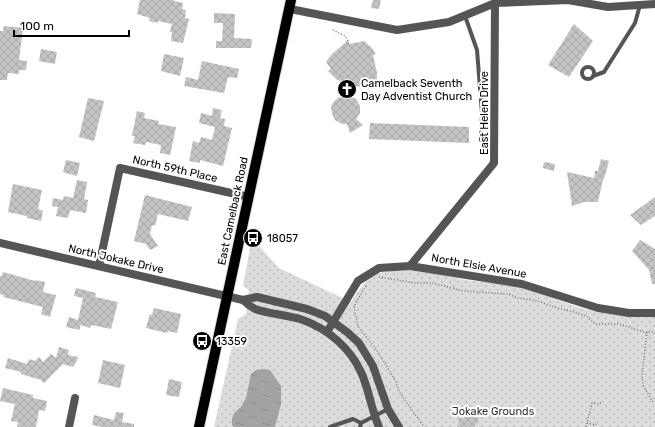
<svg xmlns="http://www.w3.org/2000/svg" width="655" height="427" viewBox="0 0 655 427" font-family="Rubik,sans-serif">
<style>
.green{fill:url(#green-dots)}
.water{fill:url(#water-ripples)}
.building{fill:url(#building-cross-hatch)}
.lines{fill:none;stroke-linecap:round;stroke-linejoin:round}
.primary-casing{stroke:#dbdbdb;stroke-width:12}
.path{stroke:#777;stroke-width:1.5;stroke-dasharray:1 2;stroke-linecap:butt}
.lane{stroke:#555;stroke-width:4}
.street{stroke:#555;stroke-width:8}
.primary{stroke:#000;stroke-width:10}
.labels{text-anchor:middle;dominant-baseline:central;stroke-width:4;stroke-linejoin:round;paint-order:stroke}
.poi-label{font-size:11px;fill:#000;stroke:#fff;text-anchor:start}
.street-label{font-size:11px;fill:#000;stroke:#fff}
.park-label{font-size:11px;fill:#333;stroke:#fff}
</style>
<defs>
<pattern id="green-dots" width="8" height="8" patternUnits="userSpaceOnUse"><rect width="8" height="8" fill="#dcdcdc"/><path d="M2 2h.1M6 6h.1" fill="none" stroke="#bbb" stroke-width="1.8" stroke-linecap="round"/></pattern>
<pattern id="water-ripples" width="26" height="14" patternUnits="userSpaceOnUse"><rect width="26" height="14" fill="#a3a3a3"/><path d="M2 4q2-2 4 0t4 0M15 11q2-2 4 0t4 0" fill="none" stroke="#8b8b8b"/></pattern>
<pattern id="building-cross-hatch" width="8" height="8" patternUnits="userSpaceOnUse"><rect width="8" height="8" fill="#c4c4c4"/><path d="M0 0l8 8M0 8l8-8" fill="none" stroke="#a7a7a7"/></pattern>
</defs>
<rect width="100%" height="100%" fill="#fff"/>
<path class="green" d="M252 238 279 268 351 302C358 292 364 279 377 274 401 265 438 274 461 279 479 283 498 282 516 286 543 293 569 306 597 312 616 316 636 316 655 316V427H214L238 319 246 314 249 290 243 286Z"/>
<path class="water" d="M263 369 270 370 281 386V404L275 427H234L232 425V419L234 413 241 407 246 398 251 374 256 370Z"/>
<path class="building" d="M140 0H174V1L183 3 182 9 186 10 185 18 189 19 183 43 171 41 172 32H170L172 24 158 21V23L149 21 150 18 137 14Z
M373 0H381L379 9 371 8Z
M214 13 235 14 234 38 252 39 251 48H216V41H222L223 23H214Z
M574 24 593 41 569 77 548 65Z
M4 26 23 28 19 60 27 61 26 70H19V74L8 73 7 80H0V31H3Z
M348 40 350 44 364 41 372 48 376 54 373 55 377 73V82L370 83V87L349 86 336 79 328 71 331 69 326 62 331 55Z
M41 49 57 52 55 64 39 61Z
M164 54 184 58 180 76 161 71Z
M202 61 239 69 237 78 228 77 224 93 184 86 186 77 198 80Z
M342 96H349L356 99 360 106V113L356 119 363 125 350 133 347 124H342L335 120 332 114 331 106 335 100Z
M88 98 104 101 94 141 79 137Z
M213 108 222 110 220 118 225 119 224 126 232 128 223 166 200 160V163L189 161 193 141 199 143 201 137 212 140 215 127 199 123 201 113 212 116Z
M137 111 145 113 144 118 159 121 158 124 176 127 170 155 160 153 161 145 146 142 145 145 133 143 135 136H132Z
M370 123 469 127V143L369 139Z
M601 159 609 161 604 179H603L598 202H584L572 206 567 172 594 178 595 171H598Z
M66 160 80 163 77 176 63 172Z
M544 162 555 164 554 171 543 168Z
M77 180 87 182 84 199 88 200 86 213 70 210 68 218 56 216 58 207 52 206 53 198 63 200 64 196 73 198Z
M13 184 42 190 38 209 43 211 41 221 27 218V216L8 212Z
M145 195 192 207 188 221 158 214 155 226 152 225 150 234 158 246 150 250 146 244 134 241Z
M655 197V216L641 225 630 215Z
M640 240 655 249V284H652L649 270 632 251Z
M3 272 35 281V280L45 282 43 292 56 295 50 317 41 314 43 307 3 297 4 295 0 294V276H2Z
M76 288 96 293 95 297 118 302 111 329 91 325 90 328 81 325 79 330 66 327 69 317 78 320 83 298 74 296Z
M154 308 181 314 177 333 168 331 167 333 146 328 150 314 152 315Z
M59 347 69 350 68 355 78 357 77 361 73 367 63 364 44 383 41 380 21 374V372L5 368 8 358 27 364 29 359 35 361 39 357 43 362 51 354 56 358Z
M103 360 125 365 120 388 98 383Z
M169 379 182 382 179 397 166 395Z
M3 388 33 395V398L47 401 45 411 39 410 36 427H17L18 422 11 421 15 404 0 401Z
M466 407 480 409 477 424 472 427H458L459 418 464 419Z
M116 412 124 413 122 422 134 424V427H102L92 425 94 415 114 420Z"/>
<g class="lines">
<defs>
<path id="primary" d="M199 427 291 0"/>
</defs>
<use href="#primary" class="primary-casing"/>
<path class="path" d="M333 30 345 36 348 41
M379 277 415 283H432L464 291 508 294 518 298 538 301 554 307 578 313 587 317 595 324H620L643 332H655
M366 286 356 302 354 308 358 327 376 349 394 378 400 393 424 427
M647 332 642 376 643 385 652 401 655 403
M587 423 595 425 597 423
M586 427 592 403 599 404 602 402"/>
<path class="lane" d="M465 16 477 50 482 113 481 140
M582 73a6 6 0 1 1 12 0a6 6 0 1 1-12 0Z
M593 76 604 72 609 64 635 23 640 5
M330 427 353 419 361 423
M360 427 361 423 388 409"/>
<path class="street" d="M290 9 397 30 449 22 495 3 568 0 608 7 655 4
M0 243 243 300C246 303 251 307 255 309 270 314 288 315 303 320 328 329 350 348 361 372 369 389 371 409 379 427
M99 266 120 168 249 197
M410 266 494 163 495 3
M243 300 257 297 307 309 325 316 347 332 359 343 373 366 388 409 399 427
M327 332 358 281 379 268 410 266 522 284 598 308 629 313H655
M69 427 75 398"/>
<use href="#primary" class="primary"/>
</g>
<defs>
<symbol id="church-disc" viewBox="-11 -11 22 22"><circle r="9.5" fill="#000" stroke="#fff"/><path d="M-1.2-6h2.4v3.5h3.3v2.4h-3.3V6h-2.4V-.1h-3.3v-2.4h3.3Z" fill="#fff"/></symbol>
<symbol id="bus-disc" viewBox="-11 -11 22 22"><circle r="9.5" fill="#000" stroke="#fff"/><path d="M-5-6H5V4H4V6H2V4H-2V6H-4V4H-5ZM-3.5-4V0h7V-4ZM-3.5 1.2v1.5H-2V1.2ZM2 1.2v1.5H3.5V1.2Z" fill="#fff"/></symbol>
</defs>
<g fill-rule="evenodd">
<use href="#church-disc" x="336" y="78" width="22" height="22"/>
<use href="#bus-disc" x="242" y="227" width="22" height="22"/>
<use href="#bus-disc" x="191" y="330" width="22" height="22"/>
</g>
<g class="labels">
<g class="poi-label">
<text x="361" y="83">Camelback Seventh<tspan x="361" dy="13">Day Adventist Church</tspan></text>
<text x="267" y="238">18057</text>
<text x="216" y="341">13359</text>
</g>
<g class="street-label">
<text transform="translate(484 113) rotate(-90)">East Helen Drive</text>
<text transform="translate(175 169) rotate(13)">North 59th Place</text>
<text transform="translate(233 211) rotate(-78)">East Camelback Road</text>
<text transform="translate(116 259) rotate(13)">North Jokake Drive</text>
<text transform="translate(479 266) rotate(10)">North Elsie Avenue</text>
</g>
<g class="park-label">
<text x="493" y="411">Jokake Grounds</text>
</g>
</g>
<path d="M14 30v6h115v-6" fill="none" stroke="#000000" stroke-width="2"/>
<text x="20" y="30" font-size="12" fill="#000000" stroke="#ffffff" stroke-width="3" paint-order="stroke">100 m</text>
</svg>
